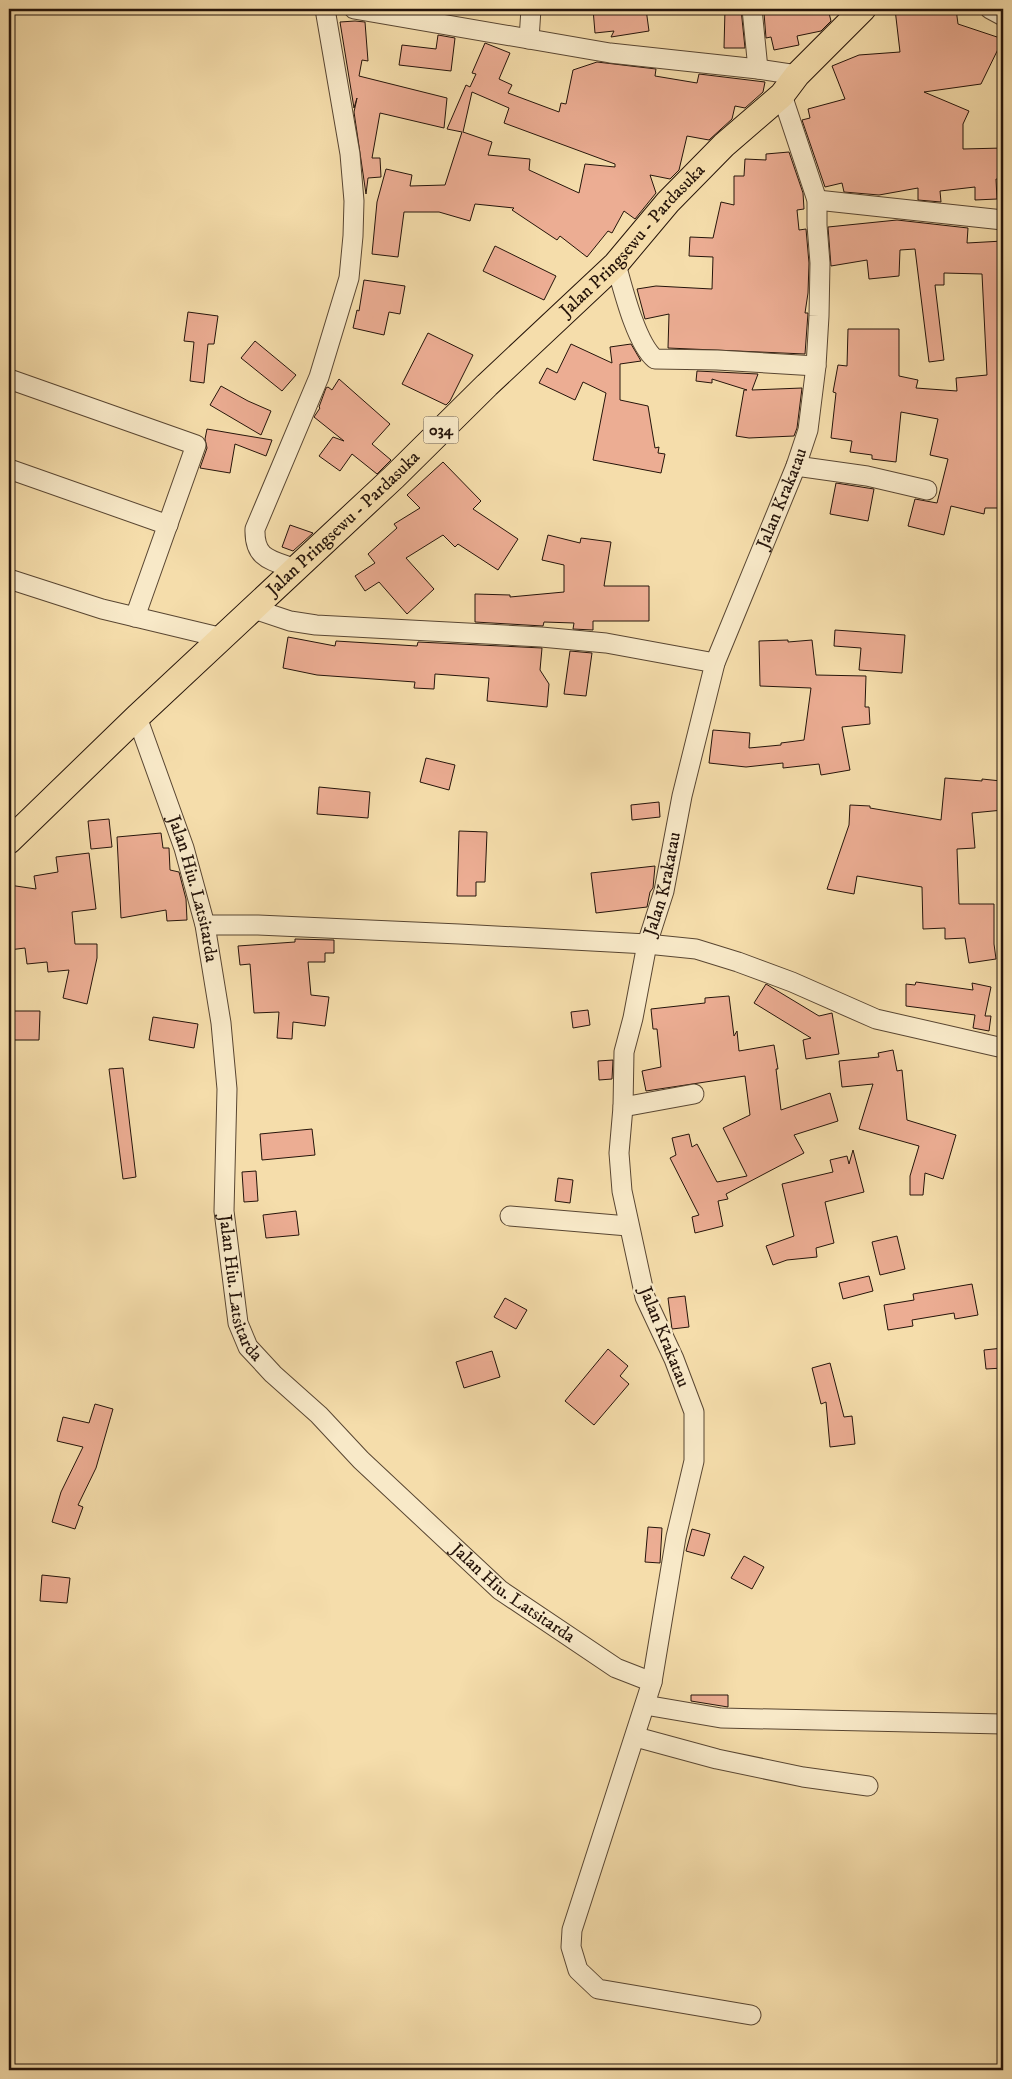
<svg xmlns="http://www.w3.org/2000/svg" width="1012" height="2079" viewBox="0 0 1012 2079" font-family="'IM FELL DW Pica',serif">
<style>
.building{fill:#ecad93;stroke:#25140a;fill-rule:evenodd}
.lines{fill:none;stroke-linecap:round;stroke-linejoin:round}
.minor-casing{stroke:#594632;stroke-width:21}
.major-casing{stroke:#25140a;stroke-width:27}
.minor{stroke:#f8e9c8;stroke-width:19}
.major{stroke:#f5ddab;stroke-width:25}
.labels{text-anchor:middle;dominant-baseline:central;stroke-width:5;stroke-linejoin:round;paint-order:stroke}
.shield{fill:#f8e9c8;stroke:#645443;stroke-width:1}
.shield-label{font-size:16px;font-weight:bold;fill:#25140a}
.street-label{font-size:18px;fill:#25140a;stroke:#f8e9c8}
</style>
<rect width="100%" height="100%" fill="#f5ddab"/>
<filter id="stains"><feTurbulence type="fractalNoise" baseFrequency=".004" numOctaves="4"/><feColorMatrix values="0 0 0 0 .2 0 0 0 0 .09 0 0 0 0 .02 0 0 0 .5 -.17"/></filter>
<radialGradient id="worn" r=".72"><stop offset=".6" stop-color="#630" stop-opacity="0"/><stop offset="1" stop-color="#630" stop-opacity=".3"/></radialGradient>
<path class="building" d="M593 9H646L649 31 611 37 614 31 595 33Z
M725 9H741L745 48H724Z
M785 9H828L831 21 821 31 797 36 799 45 774 50 771 37 766 38 764 13Z
M895 9H956L958 24 1003 39 981 84 924 92 969 111 963 124V149L1003 148V179H996L997 199 975 200V187L940 191 941 202 918 200V188L879 195 844 192 842 183 825 187 802 120 810 118 808 109 845 99 832 66 859 55 900 52Z
M355 21 365 22 368 61 362 60 359 76 447 98 444 128 380 113 372 158H380L381 177 368 178 366 194 354 112 357 98 354 108 340 22Z
M438 35 455 38 451 71 399 65 402 45 436 49Z
M485 43 510 53 499 79 512 85 508 93 559 112 561 103 566 104 573 70 597 62 656 69 655 76 697 83 699 74 765 82 763 92 745 108 735 106 732 119 709 140 687 136 679 170 670 179 650 175 656 193 635 219 624 211 612 233 608 231 587 257 560 236 557 240 512 210 514 208 475 204 470 221 439 212H404L398 257 372 254 377 202 386 169 412 175 410 186 445 185 462 132 447 129 466 85 470 87 476 74 472 73ZM472 92 509 108 504 123 615 164V167L585 164 579 193 529 170 530 159 488 155 492 142 463 132Z
M789 152 803 193 804 209 797 210 799 230 806 229 809 263 808 293 805 313H808L805 354 668 348 669 314 645 319 637 289 656 286 712 289 713 257 689 256 690 237 713 238 721 202 734 205V176H744L745 159 766 160V154Z
M897 220 968 228 967 243 1003 241V508H985L984 514 951 506 944 535 908 526 915 499 937 503 948 459 930 455 938 419 901 412 896 462 872 459V455L850 452 852 441 831 438 836 393 833 392 838 365 847 366 848 329H899V376L918 380 916 388 957 391 956 378 987 375 982 274 944 273V285H935L944 360 929 362 915 249 900 250 899 276 869 279 867 260 831 266 828 227Z
M495 246 556 276 544 300 483 271Z
M364 280 405 286 400 314 389 312 384 335 353 328 357 310 359 311Z
M188 312 218 316 214 344H208L204 383 190 381 194 342 184 341Z
M428 333 473 355 450 401 446 405 402 384Z
M255 341 296 375 282 391 241 358Z
M571 344 612 363 610 347 631 344 641 361 620 364V400L648 406 655 448 659 447 658 453 665 454 661 473 593 460 606 393 583 382 575 400 539 383 547 368 557 373Z
M697 371 758 374 752 390 802 388 797 428 794 436 749 438 736 436 744 390H747L712 379V383L696 381Z
M339 379 390 424 372 444 391 460 377 474 352 454 340 471 319 456 333 437 344 441 314 417 320 408 319 407 326 388 328 387 332 390Z
M221 386 248 401 271 411 261 435 210 405Z
M207 429 236 434 272 440 266 456 235 444 230 473 200 468 207 448 205 439Z
M443 462 481 501 473 509 518 539 498 570 458 544 455 547 443 535 406 558 434 589 407 614 379 582 365 591 355 576 375 563 368 554 397 528 394 524 420 508 407 495Z
M836 483 874 489 868 521 830 514Z
M290 525 313 533 293 551 282 547Z
M548 535 580 543 581 538 611 542 604 586H649V621H593V630L573 629 574 623 544 622 543 626 475 622V594L510 595V597L564 592V565L542 560Z
M835 630 905 635 902 673 859 670 861 648 834 646Z
M288 637 335 646 336 641 417 646 418 642 542 648 540 670 549 684 547 707 487 701 489 678 435 674 434 689 414 688 415 682 317 675 283 668Z
M788 640V642L812 640 816 675 866 676 865 707H869L870 724 842 727 850 770 821 775 819 764 783 768V763L746 767 709 763 713 730 750 733 749 748 781 745V743L804 740 811 688 760 686 759 641Z
M570 651 592 653 586 696 564 694Z
M426 758 455 765 449 790 420 782Z
M945 778 982 781V779L1001 781 1000 795 1003 794V810L972 813 975 848 957 849 959 904H994V944L996 959 969 963 965 938 945 939V928L923 929 922 887 857 876 854 894 827 889 849 825 850 805 870 806V808L941 820Z
M319 787 370 792 368 818 317 814Z
M659 802 660 817 632 820 631 805Z
M109 819 112 847 91 849 88 821Z
M459 831 487 832 485 882H476V896H457Z
M161 833 163 848H169L170 870 179 872 186 899 187 920 167 921 166 910 121 918 117 837Z
M89 853 96 909 72 912 75 944H97V958L87 1004 63 998 69 970 48 972 47 962 27 964 25 948 9 950V885L36 889 34 876 58 872 56 857Z
M655 866 653 888 650 892 647 907 596 913 591 873Z
M295 939 334 940V953H325V962H308L311 995 329 997 325 1026 293 1022 292 1039 277 1038 279 1012 254 1013 250 964 240 965 238 946 295 942Z
M916 982 973 990 972 983 991 987 985 1016H991L989 1031 973 1028 975 1015 906 1006V984L915 985Z
M766 984 819 1016 832 1013 839 1054 806 1059 803 1040 811 1038 754 1003Z
M729 996 734 1036 737 1031 739 1051 774 1045 778 1069H776L781 1110 830 1093 838 1121 794 1135 804 1153 726 1194 728 1199 718 1201 723 1226 695 1233 692 1217 699 1215 670 1158 676 1155 672 1138 689 1134 692 1147 697 1144 717 1182 747 1176 723 1128 750 1115 745 1076 646 1091 642 1071 661 1067 657 1029H653L651 1009 705 1003V998Z
M588 1010 590 1025 573 1028 571 1012Z
M14 1011H40L39 1040H14Z
M153 1017 198 1024 194 1048 149 1040Z
M893 1050 897 1071 902 1070 907 1120 956 1135 943 1179 925 1173 923 1195H910V1176L919 1146 859 1129 873 1084 842 1087 839 1061 879 1057 878 1053Z
M613 1060 612 1079 599 1080 598 1061Z
M123 1068 136 1177 123 1179 109 1069Z
M312 1129 315 1155 262 1160 260 1134Z
M853 1150 864 1192 825 1202 834 1243 816 1248 817 1257 787 1260 773 1265 766 1246 794 1236 782 1184 833 1172 830 1160 847 1156 849 1164Z
M256 1171 258 1201 244 1202 242 1172Z
M558 1178 573 1180 570 1203 555 1201Z
M296 1211 299 1235 266 1238 263 1215Z
M897 1236 905 1269 880 1275 872 1242Z
M869 1276 873 1291 843 1299 839 1283Z
M972 1284 978 1315 955 1319 954 1313 912 1320 913 1326 888 1330 884 1305 914 1300 913 1294Z
M685 1296 689 1327 672 1329 668 1298Z
M505 1298 527 1310 516 1329 494 1317Z
M1003 1348V1368L986 1369 984 1350Z
M608 1349 628 1366 620 1376 629 1384 594 1425 565 1401Z
M492 1351 500 1377 464 1388 456 1362Z
M830 1363 844 1417 852 1416 855 1444 830 1447 826 1402 821 1404 812 1368Z
M95 1404 113 1409 96 1468 78 1505 83 1507 75 1529 52 1522 61 1492 83 1447 57 1441 63 1417 89 1423Z
M648 1527 662 1528 660 1563 645 1562Z
M692 1529 710 1534 704 1556 686 1551Z
M744 1556 764 1567 752 1589 731 1578Z
M42 1575 70 1578 67 1603 40 1601Z
M691 1695H728V1707L691 1701Z"/>
<g class="lines">
<defs>
<g id="minor">
<path d="M354 9 610 53 758 69 797 75"/>
<path d="M752 9 758 69"/>
<path d="M990 9 1003 16"/>
<path d="M529 39 531 9"/>
<path d="M817 200 1003 220"/>
<path d="M616 264C623 289 636 343 655 359L717 360 816 366"/>
<path d="M9 379 196 445 135 617"/>
<path d="M796 466 867 476 927 490"/>
<path d="M9 469 168 525"/>
<path d="M296 569C272 560 254 560 255 529L319 377 349 278 353 236 354 201 350 154 325 9"/>
<path d="M9 579 102 609 223 638"/>
<path d="M254 609 290 621 316 625 541 637 606 643 715 663"/>
<path id="s1" d="M137 717 184 848 205 925 221 1023 227 1089 224 1211 238 1323 248 1347 273 1374 319 1415 361 1460 500 1590 616 1668 652 1682"/>
<path d="M205 925H258L459 934 647 944 696 949 738 962 792 982 876 1019 1003 1048"/>
<path d="M623 1107 694 1094"/>
<path d="M510 1216 628 1226"/>
<path d="M645 1705 721 1718 1003 1724"/>
<path d="M636 1737 717 1759 803 1777 868 1786"/>
<path id="s2" d="M751 2015 598 1989 578 1970 571 1947 572 1930 652 1682 676 1537 694 1461V1412L674 1359 645 1297 622 1191 619 1153 623 1107 624 1052 633 1018 647 944 664 891 682 796 715 663 796 466 808 430 816 366 819 316 820 263 817 225V200L782 95"/>
</g>
<g id="major">
<path id="s3" d="M9 841 137 717 394 477 487 385 616 264 668 202 724 145 782 95 797 75 863 9"/>
</g>
</defs>
<use href="#minor" class="minor-casing"/>
<use href="#major" class="major-casing"/>
<use href="#minor" class="minor"/>
<use href="#major" class="major"/>
</g>
<g class="labels">
<rect class="shield" x="423.5" y="416.5" width="35" height="27" rx="4"/>
<g class="shield-label">
<text x="441" y="430">034</text>
</g>
<g class="street-label">
<text stroke="none"><textPath href="#s3" startOffset="866">Jalan Pringsewu - Pardasuka</textPath></text>
<text stroke="none"><textPath href="#s2" startOffset="1709">Jalan Krakatau</textPath></text>
<text stroke="none"><textPath href="#s3" startOffset="461">Jalan Pringsewu - Pardasuka</textPath></text>
<text stroke="none"><textPath href="#s2" startOffset="1304">Jalan Krakatau</textPath></text>
<text stroke="none"><textPath href="#s1" startOffset="181">Jalan Hiu. Latsitarda</textPath></text>
<text stroke="none"><textPath href="#s1" startOffset="586">Jalan Hiu. Latsitarda</textPath></text>
<text transform="translate(664 1337) rotate(68)">Jalan Krakatau</text>
<text stroke="none"><textPath href="#s1" startOffset="1008">Jalan Hiu. Latsitarda</textPath></text>
</g>
</g>
<rect width="1012" height="2079" fill="none" stroke="#f5ddab" stroke-width="30"/>
<rect x="10" y="10" width="992" height="2059" fill="none" stroke="#25140a" stroke-width="2.5"/>
<rect x="15" y="15" width="982" height="2049" fill="none" stroke="#25140a"/>
<rect width="100%" height="100%" filter="url(#stains)"/>
<rect width="100%" height="100%" fill="url(#worn)"/>
</svg>
